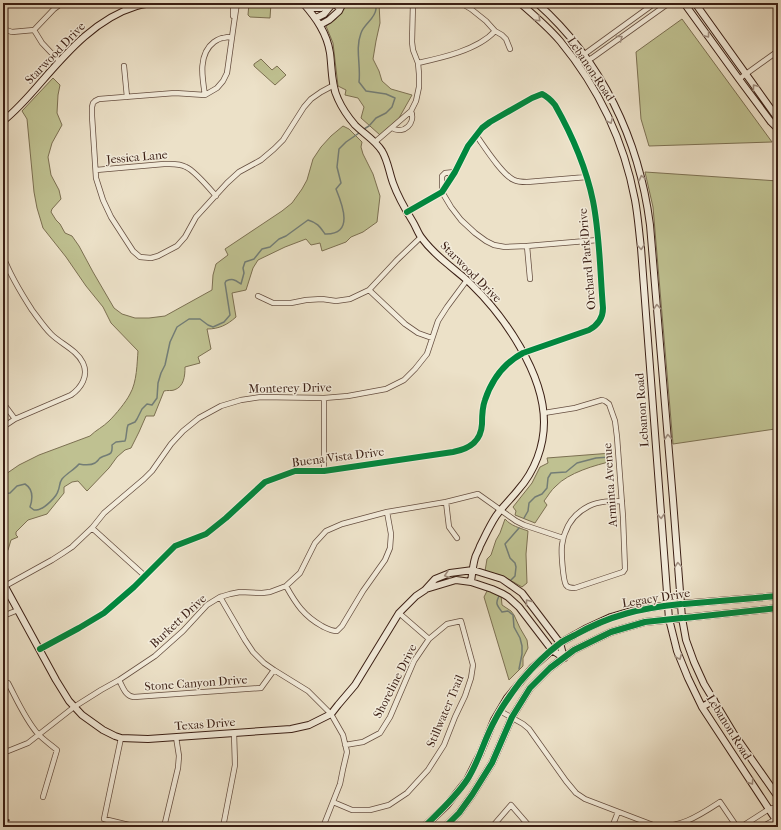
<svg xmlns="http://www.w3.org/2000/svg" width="781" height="830" viewBox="0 0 781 830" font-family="'IM FELL French Canon',serif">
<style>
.green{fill:#bfc191;stroke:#7c7052}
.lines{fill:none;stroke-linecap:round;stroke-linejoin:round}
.stream{stroke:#737d76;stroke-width:1.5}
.street-casing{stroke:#664f41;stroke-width:6}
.secondary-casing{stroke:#3a1e14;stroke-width:8}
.street{stroke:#f3ecdb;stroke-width:4.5}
.secondary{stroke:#f3ecdb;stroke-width:6}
.rail{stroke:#3a1e14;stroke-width:1.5;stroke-dasharray:7 7;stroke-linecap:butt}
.cycleway-casing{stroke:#f3ecdb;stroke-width:8}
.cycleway{stroke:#00873e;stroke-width:6}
.oneway{stroke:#a08f81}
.labels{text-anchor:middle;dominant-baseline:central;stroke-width:3;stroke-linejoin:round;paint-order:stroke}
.street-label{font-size:12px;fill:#3a1e14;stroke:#f3ecdb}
</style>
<rect width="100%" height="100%" fill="#ece1c8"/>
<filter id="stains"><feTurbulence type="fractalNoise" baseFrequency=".005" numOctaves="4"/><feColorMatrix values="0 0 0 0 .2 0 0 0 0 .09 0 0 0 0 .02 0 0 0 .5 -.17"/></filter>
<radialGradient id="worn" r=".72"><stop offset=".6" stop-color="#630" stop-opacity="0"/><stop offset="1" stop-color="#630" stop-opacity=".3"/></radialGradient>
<path class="green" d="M249 3H271L270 18 250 17 248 15Z
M346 3H379L380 23 376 41 373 59 379 71 382 81 391 89 412 95 399 118 380 135 361 118 364 107 358 98 345 95 346 90 338 86 333 43 326 26 336 19Z
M682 19 772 142 649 146 641 119 636 52Z
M261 59 272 70 277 66 286 75 275 85 254 66V64Z
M53 78 60 85 58 95 57 113 62 125 52 143 48 157 51 175 59 190 61 199 52 209 51 212 56 220 60 224 65 233 72 236 79 246 93 272 114 308 122 314 135 318H149L165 316 212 290 213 275 216 264 228 255 225 249 282 211 292 203 302 189 307 180 313 159 321 147 331 136 343 126 349 129 362 142 361 147 363 154 373 174 380 196 377 222 363 232 351 237 346 242 322 251 320 243 311 245 306 239 285 247 258 260 253 268 246 290 232 293 236 317C227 325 219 329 207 329L211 349 198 357 200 363 185 367C185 376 184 387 174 390 172 391 167 390 164 391L154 416H146L139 432 131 448 125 450 117 457 109 468 87 491 78 481 72 482 64 487V493L47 514 28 520 16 532V535L18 537 11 540 8 550 3 557V476L19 465 39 455 90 436C96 430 103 427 109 421 116 414 126 402 130 394 137 382 137 363 138 351L111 323 103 307 86 286 66 257 43 228 37 208 34 192 27 119 22 111Z
M645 172 778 181V430L775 429 673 444 653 207Z
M612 453 613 461C595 465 568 473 556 486 551 490 548 496 544 501L547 505 535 523 515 515 516 511 513 507 532 483 540 467 548 463 547 458Z
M505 519C511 526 520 528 528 531L526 554 527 583 522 587 503 576 485 571 487 559 491 555 496 540 500 533Z
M488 589 501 595 502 605 511 611 514 615 520 628 527 640 528 648 523 658V666L509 680 484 597Z"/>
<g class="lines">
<path class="stream" d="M364 129 369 126 376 118 386 113 392 107 395 98 386 94 366 91 359 82C361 65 355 49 361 33 364 24 375 19 376 9 376 7 376 5 375 3
M3 494 10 493 17 486 25 484C33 489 33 498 30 507L34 510C36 510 39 510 40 509 46 507 57 496 58 491 60 487 59 483 62 479 67 473 74 470 79 464 84 465 90 466 95 463 99 460 97 461 100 458 108 453 113 457 112 445L116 442 125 441C127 436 126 430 128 425L135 422 137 419 142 409 147 404 152 405 157 398 158 383 161 373 165 365 170 342 177 327 189 319H200L208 325 213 327 224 322 230 315 225 283 226 281C233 278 235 280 241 284L244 273 243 268 245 262 254 259 262 249 270 247 279 239 286 236 308 220C318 223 320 227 325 234 354 235 343 206 336 189L341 183 337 167 339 149 346 142 359 133
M524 518 528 511 529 503 535 497 542 494 547 488 548 478 551 473 566 472 577 463 596 458 610 457
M510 581 515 576 516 567 515 563 510 558 505 544 519 528
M499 596C495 604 497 605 502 612L508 611 513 615 514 627 520 638 522 646V654L519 669"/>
<defs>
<path id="street" d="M233 3V16
M237 3 234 23 227 73 223 81 217 88 205 95 175 93 99 99 95 101 93 103 92 107V116L96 178 103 200 111 217 133 251 140 257 151 258 158 256 177 246 185 237 196 217 227 183 239 172 261 160 274 149 283 140 304 107 311 99 321 92 334 85
M461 3 471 9 486 21 495 31 502 35 506 39 510 49
M3 29 12 32 34 30 54 9 62 3
M34 30 42 43 59 61
M418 63C441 58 478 50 495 31
M577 63 588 60 592 58 669 3
M577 63 586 53 655 3
M124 66 127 97
M739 79 778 51
M205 95C202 77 198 54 214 42 217 40 220 38 223 38 226 37 229 37 232 37
M392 128C404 135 416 123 411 111
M476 135C484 146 502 175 514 180 518 182 522 182 527 182L587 177
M375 142 411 111 416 101 419 87V74L418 63 413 50 412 42 413 3
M96 170 164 164C172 164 179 163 186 167 195 171 209 188 216 196
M455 172 445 173 442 176V192L451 207 461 220 475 233 486 241 494 245 505 247 527 246 598 240
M527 246 530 279
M3 256C10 275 21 293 32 310 38 318 44 327 51 334 61 344 77 350 83 363 89 376 81 388 71 395L15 419 3 427
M369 290 405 324 418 333 432 338
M258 296 273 303H291L306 300 322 299 336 301 350 299 369 290 397 260 421 237
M3 403 15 419
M544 413 575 408 602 400 605 401 609 404 615 421 617 437 623 517 625 569 623 572 575 588C571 588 568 588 566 585 563 580 561 552 562 545 563 541 563 537 565 533 569 521 577 512 589 506 599 501 611 501 622 501
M324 471V398
M446 502 449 527 457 538
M92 528 145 576
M5 586 52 560 63 553 72 547 92 528 104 513 111 507 144 479 152 471 171 444 183 431 199 418 221 406 241 400 261 397 324 398 348 396 386 389 404 380 415 369 427 354 438 321 447 307 467 280
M286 586C296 604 304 616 322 626 328 629 331 631 337 631L342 626 363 591 385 560 390 548 391 534 387 512
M220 597 245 640 253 652 264 663 274 670 308 691 331 714 343 735 347 752 343 769 340 784 323 827
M399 613 429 639
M3 616 18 610
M40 649 79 628 104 613 134 587 175 546 206 534 226 518 265 482 295 471H324L453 452C469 449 481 442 482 424 482 416 482 408 485 400 492 379 504 363 523 353L589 330C598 325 603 318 603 308 600 273 600 236 593 201 586 167 572 135 555 105 551 100 548 97 542 94L532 98 490 122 482 128 468 146 455 172 442 192 407 212
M119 680C123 687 125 696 134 697L261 688 274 670
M3 685 8 683C17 700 25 719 38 734 44 740 51 745 57 750L43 797
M500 711 523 724 529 729 566 781 576 793 585 799 653 825C678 830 700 815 720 802L737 827
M121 738 104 819 137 827
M3 753 28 743 74 707 101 690 119 680 155 656 183 631 207 605 220 597 230 594 240 592 262 593 270 592 286 586 300 573 315 543 326 531 342 524 387 512 446 502 478 494 516 521 524 525 563 538
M333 802 352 810H370L389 805 407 793 428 770 444 745 455 717 465 696 471 678 473 665 461 621 447 624 429 639 414 661 390 717 380 733 363 742 345 745
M164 827 178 768 179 756 176 737
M223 827 235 765 234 733
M492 827 511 805 530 827
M612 827 618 812
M741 827 769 809 778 807
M762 827 776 819 778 815"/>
<path id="secondary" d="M303 3C316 18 327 33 330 53 332 68 331 85 338 99 342 108 349 118 355 125 364 134 375 140 382 151 388 161 389 172 393 183 398 197 405 209 413 222 416 227 418 233 421 237 429 248 440 258 450 266 457 272 464 277 471 284 504 316 544 373 544 422 544 446 535 471 518 490 511 499 503 506 496 516 490 525 485 536 480 546 479 550 476 554 475 558 473 565 472 574 471 582
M520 3C534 15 548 27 560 41 598 87 624 141 635 200 638 216 639 232 641 248L669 619 677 651 688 678 702 707 778 823
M537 3C602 61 639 139 650 225L673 500 682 618 686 640 694 662 704 684 734 734 778 797
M684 3 739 79 771 122 778 129
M695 3 778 119
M308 8H321L333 3
M316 18 324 14 333 3 340 8
M320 25 329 20 339 11 343 3
M3 121C17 110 30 95 42 81 68 51 97 18 137 6 142 4 148 4 153 3
M3 583 56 680 69 701 82 715 103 730 115 736 121 738 148 739 291 729 309 725 331 714 338 705 355 685 399 613 416 596 425 590 435 579 450 573 473 570 502 579 522 593 560 643 564 658
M426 589 456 580 471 582 492 589 503 594 508 597 519 607 552 650 564 658
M702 707 714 700
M424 827 447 805 467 780 480 754 494 720 507 698 532 668 560 643 585 629 611 617 631 611 668 605 778 596
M445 827 459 813 472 795 492 763 512 717 530 688 550 668 574 650 611 632 645 622 778 608"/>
</defs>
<use href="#street" class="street-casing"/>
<use href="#secondary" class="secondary-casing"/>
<use href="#street" class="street"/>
<use href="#secondary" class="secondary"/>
<path class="rail" d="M3 818 26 827"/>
<defs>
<path id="cycleway" d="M684 604 778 596
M685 618 778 608
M40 649 79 628 104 613 134 587 175 546 206 534 226 518 265 482 295 471H324L453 452C469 449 481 442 482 424 482 416 482 408 485 400 492 379 504 363 523 353L589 330C598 325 603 318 603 308 600 273 600 236 593 201 586 167 572 135 555 105 551 100 548 97 542 94L532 98 490 122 482 128 468 146 455 172 442 192 407 212
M424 827C439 812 455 798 467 780 479 762 484 739 495 720 502 706 511 694 520 682 532 668 544 655 559 644 564 640 569 638 575 635 610 615 642 608 681 604
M445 827 459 813 472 795 492 763 512 717 530 688 550 668 574 650 611 632 645 622 682 618"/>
</defs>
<use href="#cycleway" class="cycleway-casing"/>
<use href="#cycleway" class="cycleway"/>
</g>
<defs><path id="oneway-chevron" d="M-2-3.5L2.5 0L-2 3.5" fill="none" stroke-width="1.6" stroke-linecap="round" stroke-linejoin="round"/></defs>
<g class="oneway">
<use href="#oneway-chevron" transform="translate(538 19) rotate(45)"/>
<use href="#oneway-chevron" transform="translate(707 35) rotate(54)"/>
<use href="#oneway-chevron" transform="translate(620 38) rotate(-36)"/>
<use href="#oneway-chevron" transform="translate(755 87) rotate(-126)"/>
<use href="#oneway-chevron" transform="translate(610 121) rotate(66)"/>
<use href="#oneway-chevron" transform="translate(642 178) rotate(-104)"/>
<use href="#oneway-chevron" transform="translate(641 247) rotate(85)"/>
<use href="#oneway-chevron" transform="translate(657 307) rotate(-95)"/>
<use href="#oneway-chevron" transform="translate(668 437) rotate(-95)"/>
<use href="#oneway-chevron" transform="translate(661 516) rotate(86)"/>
<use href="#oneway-chevron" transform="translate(678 565) rotate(-95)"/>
<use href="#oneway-chevron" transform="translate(447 575) rotate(162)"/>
<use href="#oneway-chevron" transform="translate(528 602) rotate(-127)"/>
<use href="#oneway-chevron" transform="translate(679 657) rotate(68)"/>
<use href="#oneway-chevron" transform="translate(751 782) rotate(56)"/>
</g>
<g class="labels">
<g class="street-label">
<text transform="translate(55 53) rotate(-46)">Starwood Drive</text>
<text transform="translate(591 69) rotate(56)">Lebanon Road</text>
<text transform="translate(137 157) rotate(-5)">Jessica Lane</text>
<text transform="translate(587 259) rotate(-95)">Orchard Park Drive</text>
<text transform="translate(471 272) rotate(45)">Starwood Drive</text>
<text transform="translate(290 388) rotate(-1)">Monterey Drive</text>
<text transform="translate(642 410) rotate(-94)">Lebanon Road</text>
<text transform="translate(338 457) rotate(-7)">Buena Vista Drive</text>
<text transform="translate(610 485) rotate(-94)">Arminta Avenue</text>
<text transform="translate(656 598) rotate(-9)">Legacy Drive</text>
<text transform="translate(178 621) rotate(-43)">Burkett Drive</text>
<text transform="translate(395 681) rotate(-63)">Shoreline Drive</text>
<text transform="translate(196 683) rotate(-4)">Stone Canyon Drive</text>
<text transform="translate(445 711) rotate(-67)">Stillwater Trail</text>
<text transform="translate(205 724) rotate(-4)">Texas Drive</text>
<text transform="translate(729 727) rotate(58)">Lebanon Road</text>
</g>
</g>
<rect width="781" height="830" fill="none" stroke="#ece1c8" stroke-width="16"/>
<rect x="4" y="4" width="773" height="822" fill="none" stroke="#3a1e14" stroke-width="2"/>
<rect x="8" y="8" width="765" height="814" fill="none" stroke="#3a1e14"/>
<rect width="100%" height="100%" filter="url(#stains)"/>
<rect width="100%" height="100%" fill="url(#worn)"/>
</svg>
